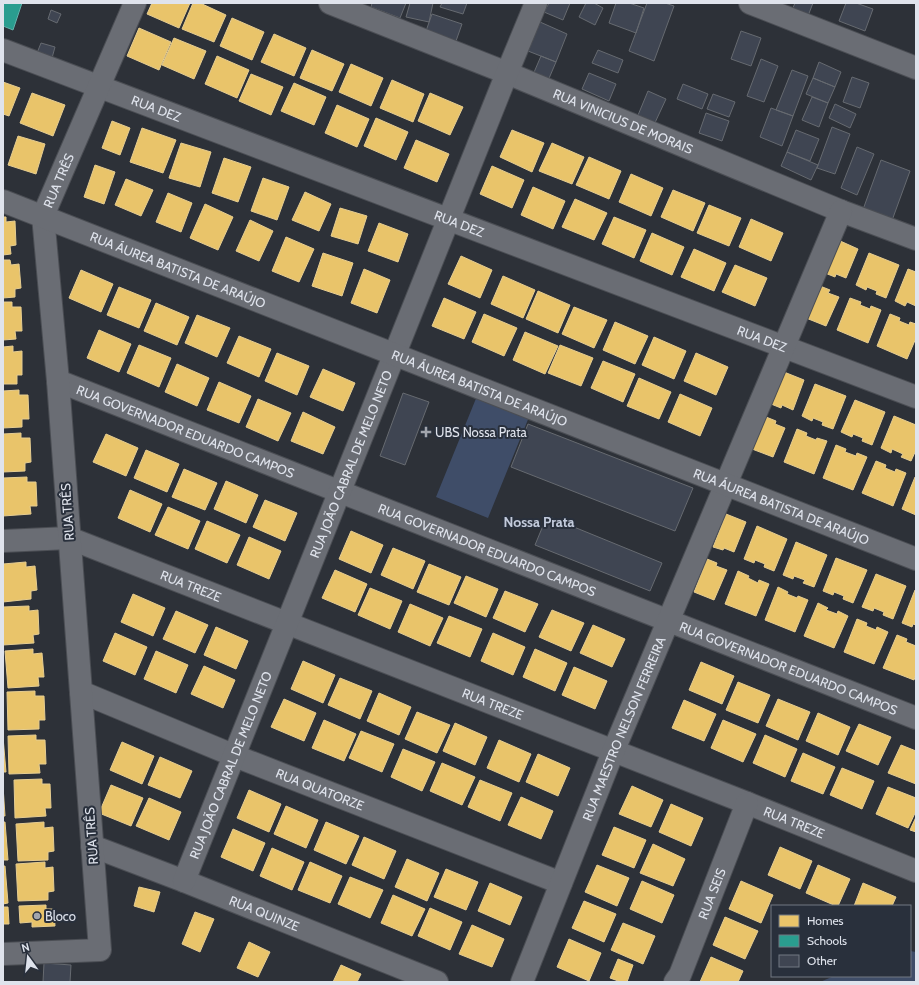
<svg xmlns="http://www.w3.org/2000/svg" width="919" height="985" viewBox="0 0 919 985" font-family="Cabin,sans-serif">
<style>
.green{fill:#3f4d68}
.homes{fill:#e9c46a;stroke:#e6cd91}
.schools{fill:#2a9d8f;stroke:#60b2ab}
.building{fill:#3f4552;stroke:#666a70}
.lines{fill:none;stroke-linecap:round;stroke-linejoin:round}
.minor-casing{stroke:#4b4e54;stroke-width:24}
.tertiary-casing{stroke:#4b4e54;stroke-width:24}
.minor{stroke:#6a6d74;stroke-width:22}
.tertiary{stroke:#6a6d74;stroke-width:22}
.poi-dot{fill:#a1a5ad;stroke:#29303c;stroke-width:1.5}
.labels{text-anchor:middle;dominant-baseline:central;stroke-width:4;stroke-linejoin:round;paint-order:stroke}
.street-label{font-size:13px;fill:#dfe3ec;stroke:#29303c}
.poi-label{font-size:13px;fill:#dfe3ec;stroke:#29303c;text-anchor:start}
.neighbourhood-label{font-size:14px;font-weight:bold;fill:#c2cadb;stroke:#29303c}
</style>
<rect width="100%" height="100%" fill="#2d3138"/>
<path class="green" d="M477 396 529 417 488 518 436 497Z
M910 951 916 952V982H820L834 976H910Z"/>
<path class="homes" d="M152 3H190L179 28 147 14Z
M193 3H200L226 15 214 42 182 29Z
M232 18 264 32 252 60 220 46Z
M139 28 171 42 159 70 127 56Z
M274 34 306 48 294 76 261 62Z
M174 38 206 51 194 79 162 65Z
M312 50 344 64 332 91 300 78Z
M217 56 249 70 237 98 205 84Z
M351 64 383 78 371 106 339 92Z
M251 74 283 87 271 115 239 101Z
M392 80 424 94 413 122 380 108Z
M3 82 20 88 9 116 3 114Z
M294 83 326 97 314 125 281 111Z
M32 93 65 105 53 136 20 123Z
M430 93 463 107 450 135 418 121Z
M337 105 369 119 357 147 325 133Z
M376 118 408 132 396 160 364 146Z
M112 121 130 128 120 155 102 148Z
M142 128 176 140 163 173 130 162Z
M512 130 544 143 532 172 500 157Z
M18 136 45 144 36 174 8 165Z
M416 140 449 154 437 182 404 168Z
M181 143 211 152 200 187 169 178Z
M552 143 584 157 572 184 539 171Z
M589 157 621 171 609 199 576 185Z
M224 158 251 167 238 202 212 193Z
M95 165 115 172 104 204 84 197Z
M492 166 524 180 512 208 480 194Z
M631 174 663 188 651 216 619 202Z
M263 178 289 187 277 220 251 211Z
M126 179 153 190 141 216 115 205Z
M533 187 565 201 553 229 521 215Z
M673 190 705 203 693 231 661 217Z
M305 192 331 204 319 231 292 220Z
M168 193 192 203 181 232 156 222Z
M575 199 607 213 594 240 562 227Z
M205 204 233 217 218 250 190 238Z
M709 205 741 218 729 246 697 233Z
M340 208 367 216 358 244 331 236Z
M3 217H6V222L15 221 16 245 10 246 11 254 3 255Z
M614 217 646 230 634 258 602 244Z
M751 219 783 233 771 261 739 247Z
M250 220 273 231 259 261 236 251Z
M379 223 408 234 398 262 368 251Z
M652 233 684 247 672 275 640 261Z
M286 237 314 249 299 282 272 271Z
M838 240 858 249 846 278 836 274 835 277 825 273Z
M694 249 726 263 714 291 681 277Z
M323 253 353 263 342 296 312 286Z
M869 253 899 265 886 298 876 294 877 291 867 287 866 290 856 285Z
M461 256 492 270 480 298 448 284Z
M3 260H10L11 265 19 264 21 288 15 289V297L3 298Z
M735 265 767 278 755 306 722 292Z
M364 269 390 280 377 313 351 303Z
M908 269 916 272V306L907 302 905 306 895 301Z
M81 270 113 284 101 312 69 298Z
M503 276 535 290 523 318 491 304Z
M820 286 830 290 828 293 839 297 826 326 806 318Z
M119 287 151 300 139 328 107 315Z
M538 291 570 305 558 333 526 319Z
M444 298 476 312 464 339 432 326Z
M850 298 861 302 860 305 870 309 871 306 881 310 868 343 837 330Z
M3 302H12V307H21L22 331H15L16 339 3 340Z
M156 303 189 317 177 345 144 331Z
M574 307 607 320 594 348 562 334Z
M484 314 517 328 504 356 472 342Z
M890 314 900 318 899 321 909 325 910 322 916 324V338L907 359 877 346Z
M197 315 230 328 217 357 185 343Z
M615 322 648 336 635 364 603 350Z
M99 330 131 344 119 372 87 358Z
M525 332 558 346 545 374 513 360Z
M239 336 271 349 259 377 227 363Z
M654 337 686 351 674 379 642 365Z
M139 345 171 358 159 387 127 373Z
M560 345 593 358 581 386 548 373Z
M13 346V352L22 351V375H17V384H3V347Z
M277 353 309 366 297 395 265 381Z
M696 353 728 367 716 395 684 381Z
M603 361 635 374 623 402 591 388Z
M177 364 209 378 197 406 165 392Z
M323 369 355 383 343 411 310 397Z
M784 372 804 380 793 410 782 405 781 408 771 404Z
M639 378 671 392 659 419 627 406Z
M219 382 251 396 239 423 207 410Z
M815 384 846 396 833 429 822 425 823 422 813 418 812 421 802 416Z
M19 390V395H28L29 419H22V427L3 428V391Z
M680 394 712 408 700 436 668 422Z
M258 399 291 413 278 441 246 427Z
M855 400 885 412 872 445 862 441 863 438 853 434 852 437 841 432Z
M303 412 335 427 323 454 291 441Z
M894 416 916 425V450L911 461 901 457 903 454 892 449 891 453 881 448Z
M766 417 776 421 775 424 785 428 773 457 752 449Z
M797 429 807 433 806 436 816 440 817 438 827 441 814 474 784 462Z
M21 433V438H30L31 462 25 463V471L3 472V434Z
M106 434 138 448 126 476 93 462Z
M836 445 846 449 845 452 856 456 857 453 867 457 853 490 823 478Z
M146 450 179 464 167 492 134 478Z
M876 461 886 465 885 468 895 472 896 469 906 473 893 506 862 493Z
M184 469 217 483 205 510 172 497Z
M27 477V482H36L37 506H30L31 514 3 516V478Z
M915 477H916V515L902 509Z
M226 481 258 495 246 523 214 509Z
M130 490 162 504 150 532 118 518Z
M265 500 297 513 285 541 253 527Z
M168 507 200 521 188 549 155 535Z
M726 514 746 522 734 552 724 548 723 550 713 547Z
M207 521 240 535 227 563 195 549Z
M757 526 787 539 774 571 764 567 765 564 755 560 754 563 744 559Z
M351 531 383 545 371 573 339 559Z
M249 537 281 551 269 579 237 565Z
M796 542 827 555 814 587 803 583 805 580 794 576 793 579 783 575Z
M393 548 425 561 413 589 381 575Z
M836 558 867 570 853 603 843 599 844 596 834 592 833 595 823 591Z
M707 559 717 563 716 566 727 570 714 600 694 592Z
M26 562V567L35 566 37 590 31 591V599L3 602V564Z
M429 564 461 577 449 605 417 592Z
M335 570 367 584 355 612 322 598Z
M738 571 749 576 748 578 758 583 759 580 769 584 756 616 725 604Z
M876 574 906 586 893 619 883 615 884 612 874 608 873 611 862 607Z
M466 576 498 589 486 617 454 603Z
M778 587 788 592 787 594 797 598 798 596 808 600 795 632 765 620Z
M370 588 402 601 390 629 358 615Z
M915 590H916V625L913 624 912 627 902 623Z
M505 591 538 604 525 632 493 618Z
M133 594 165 608 153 636 121 622Z
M818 603 828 608 826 610 837 614 838 611 848 616 834 648 804 636Z
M410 604 443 618 430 646 398 632Z
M29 606V611L38 610 39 634 33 635 34 643 3 645V607Z
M552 610 584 623 571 651 539 637Z
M176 611 208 625 195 653 163 639Z
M449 616 482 629 470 657 437 643Z
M857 619 867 623 866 626 876 630 877 627 888 632 874 664 844 652Z
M593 625 625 639 612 667 580 653Z
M216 627 248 641 236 669 204 655Z
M115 633 147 647 135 675 103 661Z
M493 633 525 647 513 675 481 661Z
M897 635 907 639 906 642 916 646V674L914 680 883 668Z
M33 649V654L42 653 44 677H38L39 686 8 688 5 651Z
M535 649 567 663 555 691 523 677Z
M156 651 188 665 176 693 144 679Z
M303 661 335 675 323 703 291 689Z
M701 662 734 676 722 704 689 690Z
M204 666 235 680 223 708 191 694Z
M574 667 607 681 595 709 562 695Z
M340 678 372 691 360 719 328 705Z
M738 682 770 695 758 723 726 710Z
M35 691V696H44L45 720H39V729L8 730 7 692Z
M379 693 411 707 399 735 367 721Z
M284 699 316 713 304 741 271 727Z
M778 699 810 712 798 740 766 726Z
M684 700 716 714 704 741 672 728Z
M417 712 450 725 437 753 405 739Z
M818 713 850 727 838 755 806 741Z
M324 720 356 734 344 761 312 748Z
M723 720 756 734 743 762 711 748Z
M455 723 487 737 475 765 443 751Z
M859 724 891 737 878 765 846 751Z
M361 731 394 744 382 772 349 758Z
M36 735V740H45L46 764H39L40 773 9 774 8 736Z
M765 735 797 749 785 777 753 763Z
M3 737 6 772H3Z
M499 740 531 754 519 782 487 768Z
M122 742 154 756 142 784 110 770Z
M901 745 916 751V784L888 773Z
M403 749 435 762 422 791 391 777Z
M803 753 835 767 823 794 791 781Z
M538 754 570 768 558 796 526 782Z
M160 757 192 771 180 798 148 785Z
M442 763 475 777 462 805 430 791Z
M842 768 874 781 862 809 830 795Z
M42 779V784H50L51 808H45L46 816 15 818 14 780Z
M480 780 512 793 500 821 468 807Z
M111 785 143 798 131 826 99 813Z
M3 786 5 816H3Z
M632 786 663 800 651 827 619 814Z
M888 787 916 798V811L908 828 876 814Z
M249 790 281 804 269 832 237 818Z
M521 797 553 811 541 839 508 825Z
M149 798 181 812 169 840 136 826Z
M671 804 703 818 691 846 659 832Z
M286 806 318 820 306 848 274 834Z
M916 817V832L910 830Z
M3 822H5L8 860H3Z
M44 822V828L53 827 54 851 48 852V860L18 861 16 824Z
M326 822 359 836 346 864 314 850Z
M614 827 646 840 634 868 602 855Z
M233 829 265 843 253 871 221 857Z
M364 837 396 851 384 879 352 865Z
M653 844 685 859 673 886 640 873Z
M780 847 812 861 800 889 768 875Z
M272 848 304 862 292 890 260 876Z
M407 859 439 873 427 901 395 887Z
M45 862V868L53 867 54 891 48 892V900L18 901 16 864Z
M310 862 342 876 330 903 298 890Z
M597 865 629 878 617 906 585 892Z
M818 865 850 879 838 906H836L806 893Z
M3 866H5L8 903 3 904Z
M446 869 478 882 466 910 434 897Z
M350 877 383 890 370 918 338 904Z
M642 881 674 895 662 923 630 909Z
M741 881 773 895 761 923 729 909Z
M490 883 522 897 510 925 478 911Z
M863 883 896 897 892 906H854Z
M139 887 160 892 154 912 134 906Z
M393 895 425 909 412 936 381 923Z
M584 901 616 914 604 942 572 928Z
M46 905V909H54L55 926 32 927V922L20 923 19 906Z
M3 907H8L9 924H3Z
M430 908 462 922 450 950 418 936Z
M195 912 214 919 200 952 182 944Z
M725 917 758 931 745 959 713 945Z
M623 923 655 936 643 964 611 950Z
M472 925 504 939 492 967 459 954Z
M569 939 601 953 589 981 557 967Z
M249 942 270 952 258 977 237 968Z
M711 957 743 971 738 982H700Z
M618 959 633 965 627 982H621L610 978Z
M341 965 361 974 357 982H333Z"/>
<path class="schools" d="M3 3H22L13 30 3 26Z"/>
<path class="building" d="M372 3H406L400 18 371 7Z
M410 3H433L429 22 406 17Z
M442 3H467L463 14 440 7Z
M549 3H570L563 20 544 12Z
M586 3H594L603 8 595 25 579 17Z
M616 3H629L644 8 636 33 609 23Z
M647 3H665L674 6 654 61 629 51Z
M795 3H813L806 21 790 15Z
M846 3H856L873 9 865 31 839 21Z
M51 10 61 14 57 23 48 19Z
M432 14 462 24 456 41 426 31Z
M540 22 567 34 556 62 528 51Z
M741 31 761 38 751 66 731 59Z
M41 43 55 47 52 58 37 53Z
M598 50 623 60 618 73 592 63Z
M541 56 556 62 547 83 532 77Z
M761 59 778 66 764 102 747 96Z
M819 62 841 72 835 87 813 78Z
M792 70 808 76 793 116 776 110Z
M589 73 616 84 609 101 582 89Z
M852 77 869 83 860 108 843 102Z
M813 78 835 87 828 103 806 94Z
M683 84 708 94 702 109 677 99Z
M648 91 666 99 653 127 636 120Z
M713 94 735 102 729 117 707 109Z
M812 97 828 103 819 127 802 120Z
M835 104 856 114 850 128 829 118Z
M771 108 793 116 782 146 760 137Z
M706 113 729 121 722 141 699 133Z
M832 127 850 134 835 174 817 168Z
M796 130 819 139 810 161 787 152Z
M857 147 874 154 857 195 841 188Z
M787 152 818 165 811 180 781 166Z
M881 160 910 171 890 226 861 215Z
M403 393 429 402 405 465 380 456Z
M528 424 693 488 675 531 511 467Z
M547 516 662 563 650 591 535 545Z
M44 963 71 965 70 982H43Z"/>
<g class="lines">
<defs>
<g id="minor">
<path id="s1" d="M330 3 507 73 841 211 916 239"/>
<path d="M750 3 916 68"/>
<path id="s2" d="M3 50 916 397"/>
<path id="s3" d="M58 381 916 718"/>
<path id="s4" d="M3 541 69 538 747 803 916 871"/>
<path id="s5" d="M81 692 235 756 561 883"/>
<path id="s6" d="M92 846 184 881 437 982"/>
<path id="s7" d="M184 881 507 73 536 3"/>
<path id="s8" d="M3 954 100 950 58 381 43 216 135 3"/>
<path id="s9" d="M522 982 613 752 841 211"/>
<path id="s10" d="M675 982 680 975 747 803"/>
</g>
<g id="tertiary">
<path id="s11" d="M3 201 916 559"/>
</g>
</defs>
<use href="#minor" class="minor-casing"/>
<use href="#tertiary" class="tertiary-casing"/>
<use href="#minor" class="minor"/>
<use href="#tertiary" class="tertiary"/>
</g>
<g class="poi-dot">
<path d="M424 426h4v4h4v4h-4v4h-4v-4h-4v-4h4z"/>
<circle cx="37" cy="916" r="4"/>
</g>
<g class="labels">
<g class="street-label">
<text stroke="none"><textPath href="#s2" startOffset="164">RUA DEZ</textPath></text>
<text stroke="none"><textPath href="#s1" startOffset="316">RUA VINICIUS DE MORAIS</textPath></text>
<text stroke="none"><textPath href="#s8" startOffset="872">RUA TRÊS</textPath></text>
<text stroke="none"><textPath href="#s2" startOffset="488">RUA DEZ</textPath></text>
<text stroke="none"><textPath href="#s11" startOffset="188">RUA ÁUREA BATISTA DE ARAÚJO</textPath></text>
<text stroke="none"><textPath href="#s2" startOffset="812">RUA DEZ</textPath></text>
<text stroke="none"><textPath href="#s11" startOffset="512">RUA ÁUREA BATISTA DE ARAÚJO</textPath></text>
<text stroke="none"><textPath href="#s3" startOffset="137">RUA GOVERNADOR EDUARDO CAMPOS</textPath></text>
<text stroke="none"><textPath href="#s7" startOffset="449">RUA JOÃO CABRAL DE MELO NETO</textPath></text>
<text stroke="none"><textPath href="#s11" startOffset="836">RUA ÁUREA BATISTA DE ARAÚJO</textPath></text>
<text transform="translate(67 512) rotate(-94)">RUA TRÊS</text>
<text stroke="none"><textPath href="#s3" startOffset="461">RUA GOVERNADOR EDUARDO CAMPOS</textPath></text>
<text stroke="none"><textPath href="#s4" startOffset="197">RUA TREZE</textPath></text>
<text stroke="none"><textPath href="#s3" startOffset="785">RUA GOVERNADOR EDUARDO CAMPOS</textPath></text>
<text stroke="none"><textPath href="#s4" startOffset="521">RUA TREZE</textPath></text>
<text stroke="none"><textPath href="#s9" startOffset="273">RUA MAESTRO NELSON FERREIRA</textPath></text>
<text stroke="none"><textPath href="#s7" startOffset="125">RUA JOÃO CABRAL DE MELO NETO</textPath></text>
<text stroke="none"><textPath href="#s5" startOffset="258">RUA QUATORZE</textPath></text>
<text stroke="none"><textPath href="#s4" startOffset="845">RUA TREZE</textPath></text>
<text transform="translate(91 836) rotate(-94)">RUA TRÊS</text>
<text stroke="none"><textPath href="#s10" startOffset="96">RUA SEIS</textPath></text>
<text stroke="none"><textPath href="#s6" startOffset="185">RUA QUINZE</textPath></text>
</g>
<g class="poi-label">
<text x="435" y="432">UBS Nossa Prata</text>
<text x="45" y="916">Bloco</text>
</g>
<g class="neighbourhood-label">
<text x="539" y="522">Nossa Prata</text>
</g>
</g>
<rect width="919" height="985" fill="none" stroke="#dfe3ec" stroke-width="8"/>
<rect x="771" y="905" width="140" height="72" fill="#29303c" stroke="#727882"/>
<rect x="779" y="915" width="20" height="12" fill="#e9c46a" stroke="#727882"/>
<text x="807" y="925" font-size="12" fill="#dfe3ec">Homes</text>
<rect x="779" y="935" width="20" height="12" fill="#2a9d8f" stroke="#727882"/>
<text x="807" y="945" font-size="12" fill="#dfe3ec">Schools</text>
<rect x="779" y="955" width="20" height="12" fill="#3f4552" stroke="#727882"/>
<text x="807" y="965" font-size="12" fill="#dfe3ec">Other</text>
<g transform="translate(28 957) rotate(345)" stroke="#29303c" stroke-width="3" paint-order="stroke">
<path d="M0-3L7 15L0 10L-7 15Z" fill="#dfe3ec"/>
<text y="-6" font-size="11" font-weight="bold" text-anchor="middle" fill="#dfe3ec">N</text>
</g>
</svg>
